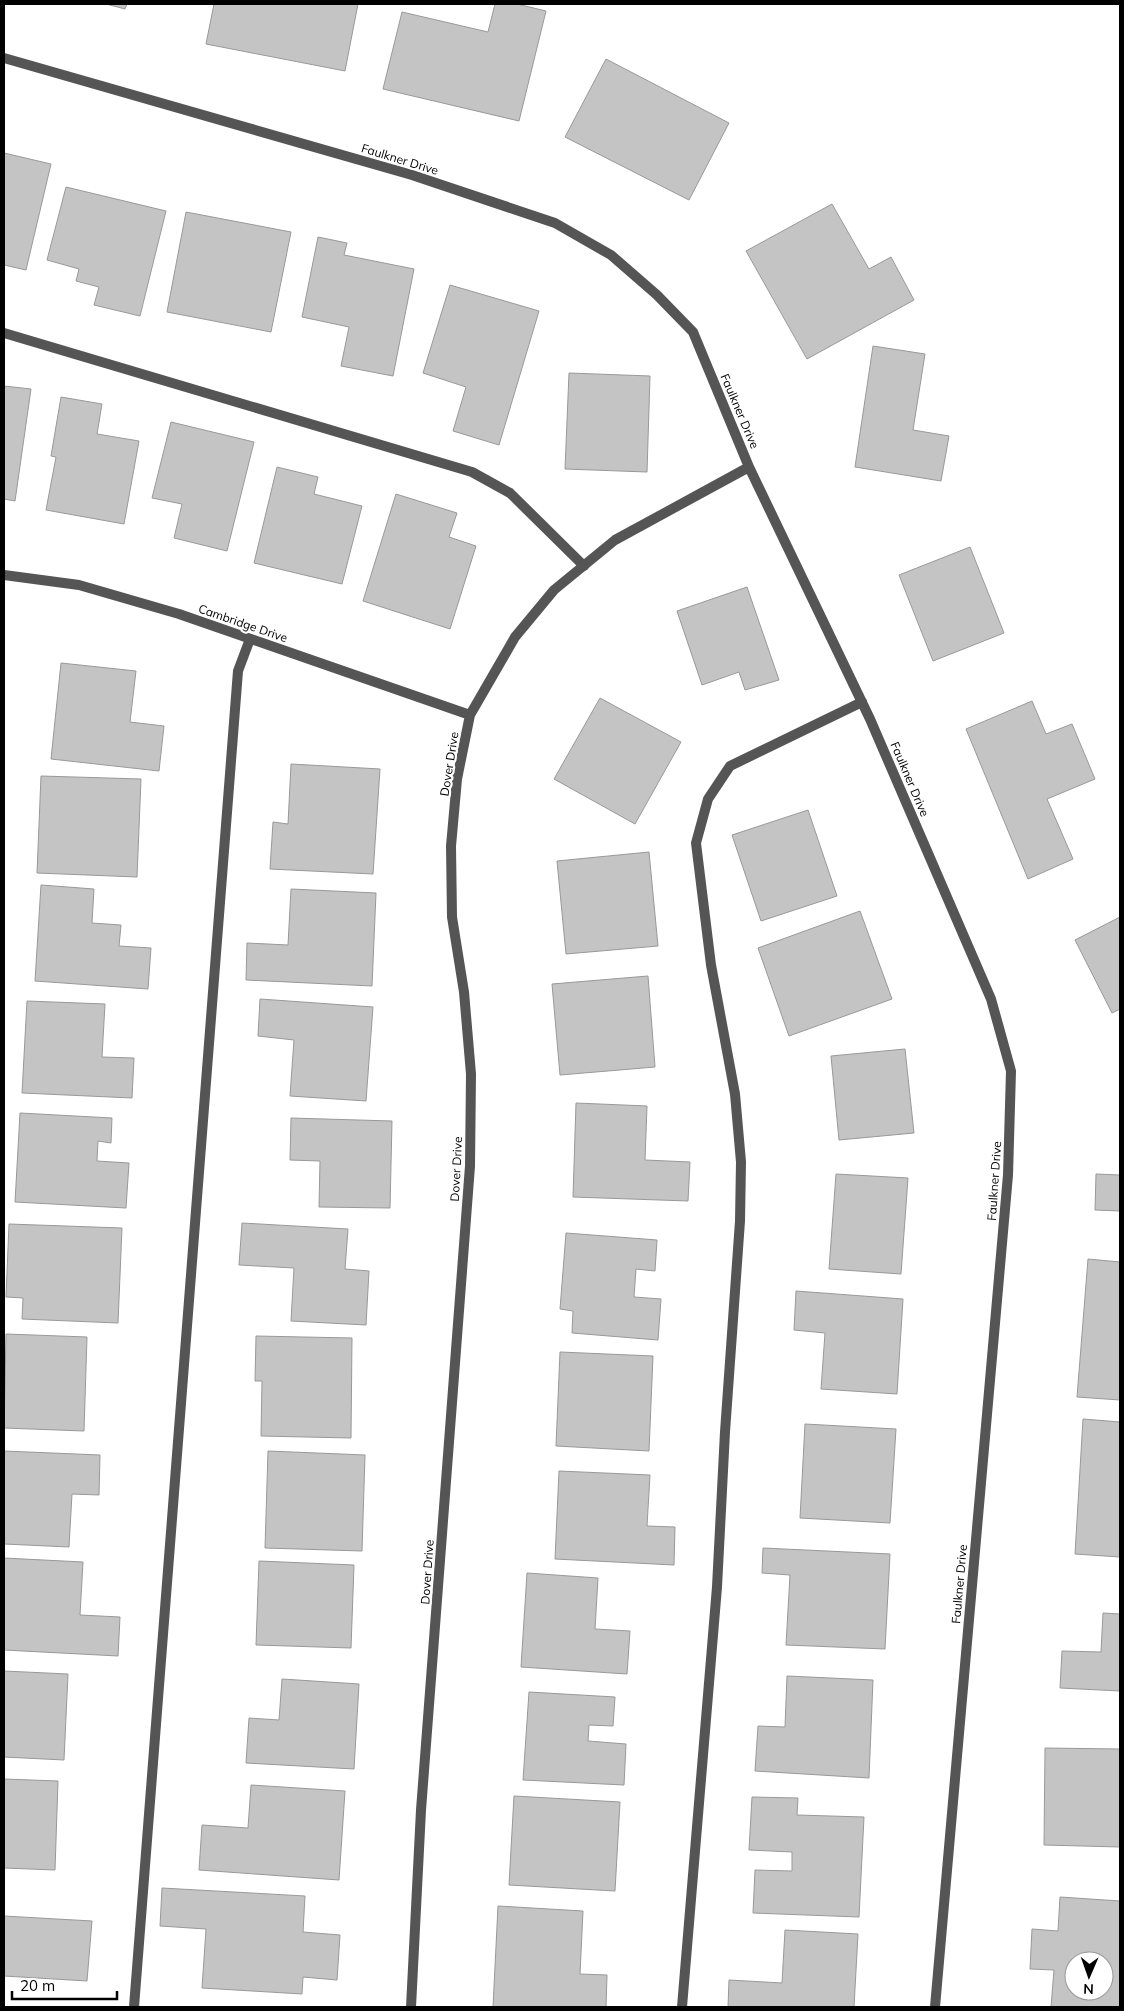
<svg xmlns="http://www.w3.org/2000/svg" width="1124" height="2011" viewBox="0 0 1124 2011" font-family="Mulish,sans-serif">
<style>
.building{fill:#c4c4c4;stroke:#999;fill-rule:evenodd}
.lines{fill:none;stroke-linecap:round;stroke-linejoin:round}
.service{stroke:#555;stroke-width:10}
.minor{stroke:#555;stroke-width:10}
.labels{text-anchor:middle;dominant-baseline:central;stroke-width:4.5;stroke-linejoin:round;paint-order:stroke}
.street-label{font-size:12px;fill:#000;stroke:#fff}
</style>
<rect width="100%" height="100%" fill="#fff"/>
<path class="building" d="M106 4H127L125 9Z
M214 4H358L345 71 206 44Z
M495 4H517L546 11 519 121 383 89 402 12 488 32Z
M606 59 729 123 689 200 565 137Z
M4 153 51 164 26 270 4 265Z
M66 187 166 211 140 316 94 305 99 287 76 281 79 269 47 260Z
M832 204 869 269 891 257 914 300 807 359 746 251Z
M186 212 291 232 271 332 167 312Z
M318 237 347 243 344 255 414 269 393 376 341 366 349 327 302 317Z
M450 285 539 311 499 445 453 431 466 387 423 373Z
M873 346 925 354 913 430 949 436 941 481 855 467Z
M569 373 650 376 647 472 565 469Z
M4 386 31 389 15 501 4 499Z
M61 397 102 404 97 434 139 441 124 524 46 510 56 457 51 456Z
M171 422 254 442 227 551 174 538 182 504 152 498Z
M277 467 318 477 314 494 362 506 342 584 254 563Z
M396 494 457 513 449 537 476 546 450 629 363 601Z
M970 547 1004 633 933 661 899 575Z
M747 587 779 680 745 690 739 672 702 685 677 611Z
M61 663 136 671 130 722 164 726 159 771 51 759Z
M600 698 681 742 635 824 554 779Z
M1032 701 1046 734 1072 724 1095 779 1047 799 1073 859 1028 879 966 729Z
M291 764 380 769 373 874 270 869 273 822 288 824Z
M41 776 141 779 137 877 37 873Z
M808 810 837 896 761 921 732 835Z
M649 852 658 946 566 954 557 861Z
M41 885 94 889 92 923 121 925 119 946 151 948 148 989 35 981Z
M291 889 376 893 372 986 246 980 247 943 288 945Z
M860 911 892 999 789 1036 758 948Z
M1120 917V1009L1112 1013 1075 940Z
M648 976 655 1067 560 1075 552 984Z
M260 999 373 1007 366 1101 290 1096 294 1040 258 1036Z
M27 1001 105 1004 102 1057 134 1058 132 1098 22 1093Z
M905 1049 914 1133 839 1140 831 1056Z
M576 1103 647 1106 645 1160 690 1162 688 1201 573 1197Z
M20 1113 112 1118 111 1143 98 1141 97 1161 129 1163 126 1208 15 1202Z
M291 1118 392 1121 390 1208 319 1207 320 1161 290 1160Z
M836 1174 908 1178 901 1274 829 1269Z
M1096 1174 1120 1175V1211L1095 1210Z
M242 1223 348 1229 345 1269 369 1271 366 1325 291 1321 294 1268 239 1265Z
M9 1224 122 1228 118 1323 22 1319 23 1298 6 1297Z
M566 1233 657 1240 655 1271 636 1269 634 1297 661 1299 658 1340 572 1333 573 1311 560 1309Z
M1088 1259 1120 1262V1400L1077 1397Z
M796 1291 903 1299 897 1394 821 1389 825 1333 794 1330Z
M6 1334 87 1337 84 1431 4 1428Z
M256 1336 352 1338 351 1438 261 1436 262 1381H255Z
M560 1352 653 1356 649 1451 556 1446Z
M1083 1419 1120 1422V1557L1075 1554Z
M805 1424 896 1429 890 1523 800 1518Z
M4 1451 100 1455 99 1495 72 1494 69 1547 4 1544Z
M268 1451 365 1455 362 1551 265 1548Z
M559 1471 650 1475 647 1526 675 1527 674 1565 555 1559Z
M763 1548 890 1554 885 1649 786 1645 790 1575 762 1573Z
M4 1558 83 1562 80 1615 120 1617 118 1656 4 1650Z
M259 1561 354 1565 351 1648 256 1645Z
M527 1573 598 1578 595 1629 630 1631 627 1674 521 1667Z
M1103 1613 1120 1614V1691L1060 1688 1062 1651 1101 1652Z
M4 1671 68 1674 64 1760 4 1757Z
M787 1676 873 1680 869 1778 755 1771 758 1726 785 1727Z
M282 1679 359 1684 354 1769 246 1763 249 1718 279 1720Z
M529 1692 615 1697 613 1726 589 1725 588 1741 626 1744 624 1785 523 1780Z
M1045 1748 1120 1749V1847L1044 1845Z
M4 1779 58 1781 55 1870 4 1868Z
M251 1785 345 1791 339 1880 199 1870 202 1825 248 1828Z
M514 1796 620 1802 615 1891 509 1885Z
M752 1797 798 1798 797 1815 864 1817 859 1917 753 1913 755 1870 792 1871V1852L749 1850Z
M162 1888 305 1896 303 1932 340 1935 337 1980 303 1977 302 1994 202 1988 206 1929 160 1926Z
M1060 1897 1120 1901V2007H1051L1054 1970 1030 1969 1032 1929 1058 1931ZM1074 1961H1104V1991H1074Z
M498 1906 583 1911 580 1974 607 1975 606 2007H493Z
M4 1916 92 1921 87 1981 4 1976Z
M785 1930 858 1934 854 2007H728L729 1980 782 1983Z"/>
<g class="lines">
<path class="service" d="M4 333 472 472 510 493 584 566
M134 2007 238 671 250 639
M682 2007 717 1587 725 1432 740 1221 741 1162 735 1094 711 965 696 843 708 799 730 766 862 702"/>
<path class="minor" d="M4 58 412 175 555 223 611 255 657 295 693 332 749 467 870 719 991 999 1011 1071 1008 1175 935 2007
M4 575 79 585 179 614 470 715
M411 2007 421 1810 470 1166 471 1074 464 992 452 917 451 846 457 779 470 715 515 637 554 590 615 540 749 467"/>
</g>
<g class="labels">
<g class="street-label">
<text transform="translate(400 159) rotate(17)">Faulkner Drive</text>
<text transform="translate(740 411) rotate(67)">Faulkner Drive</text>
<text transform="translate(243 623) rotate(19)">Cambridge Drive</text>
<text transform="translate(449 764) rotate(-81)">Dover Drive</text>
<text transform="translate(910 779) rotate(67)">Faulkner Drive</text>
<text transform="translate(456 1169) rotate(-87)">Dover Drive</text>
<text transform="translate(994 1181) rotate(-86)">Faulkner Drive</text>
<text transform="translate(427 1572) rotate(-86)">Dover Drive</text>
<text transform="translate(959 1584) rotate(-85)">Faulkner Drive</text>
</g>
</g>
<rect width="1124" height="2011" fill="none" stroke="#000000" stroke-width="10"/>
<g transform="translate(1089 1976) rotate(182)"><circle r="24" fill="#ffffff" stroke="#999999"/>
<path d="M0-4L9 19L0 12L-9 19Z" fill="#000000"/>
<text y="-8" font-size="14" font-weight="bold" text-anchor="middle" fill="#000000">N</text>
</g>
<path d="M12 1991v8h105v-8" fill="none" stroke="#000000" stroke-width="2.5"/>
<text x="20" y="1991" font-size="15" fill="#000000" stroke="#ffffff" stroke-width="4" paint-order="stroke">20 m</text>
</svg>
